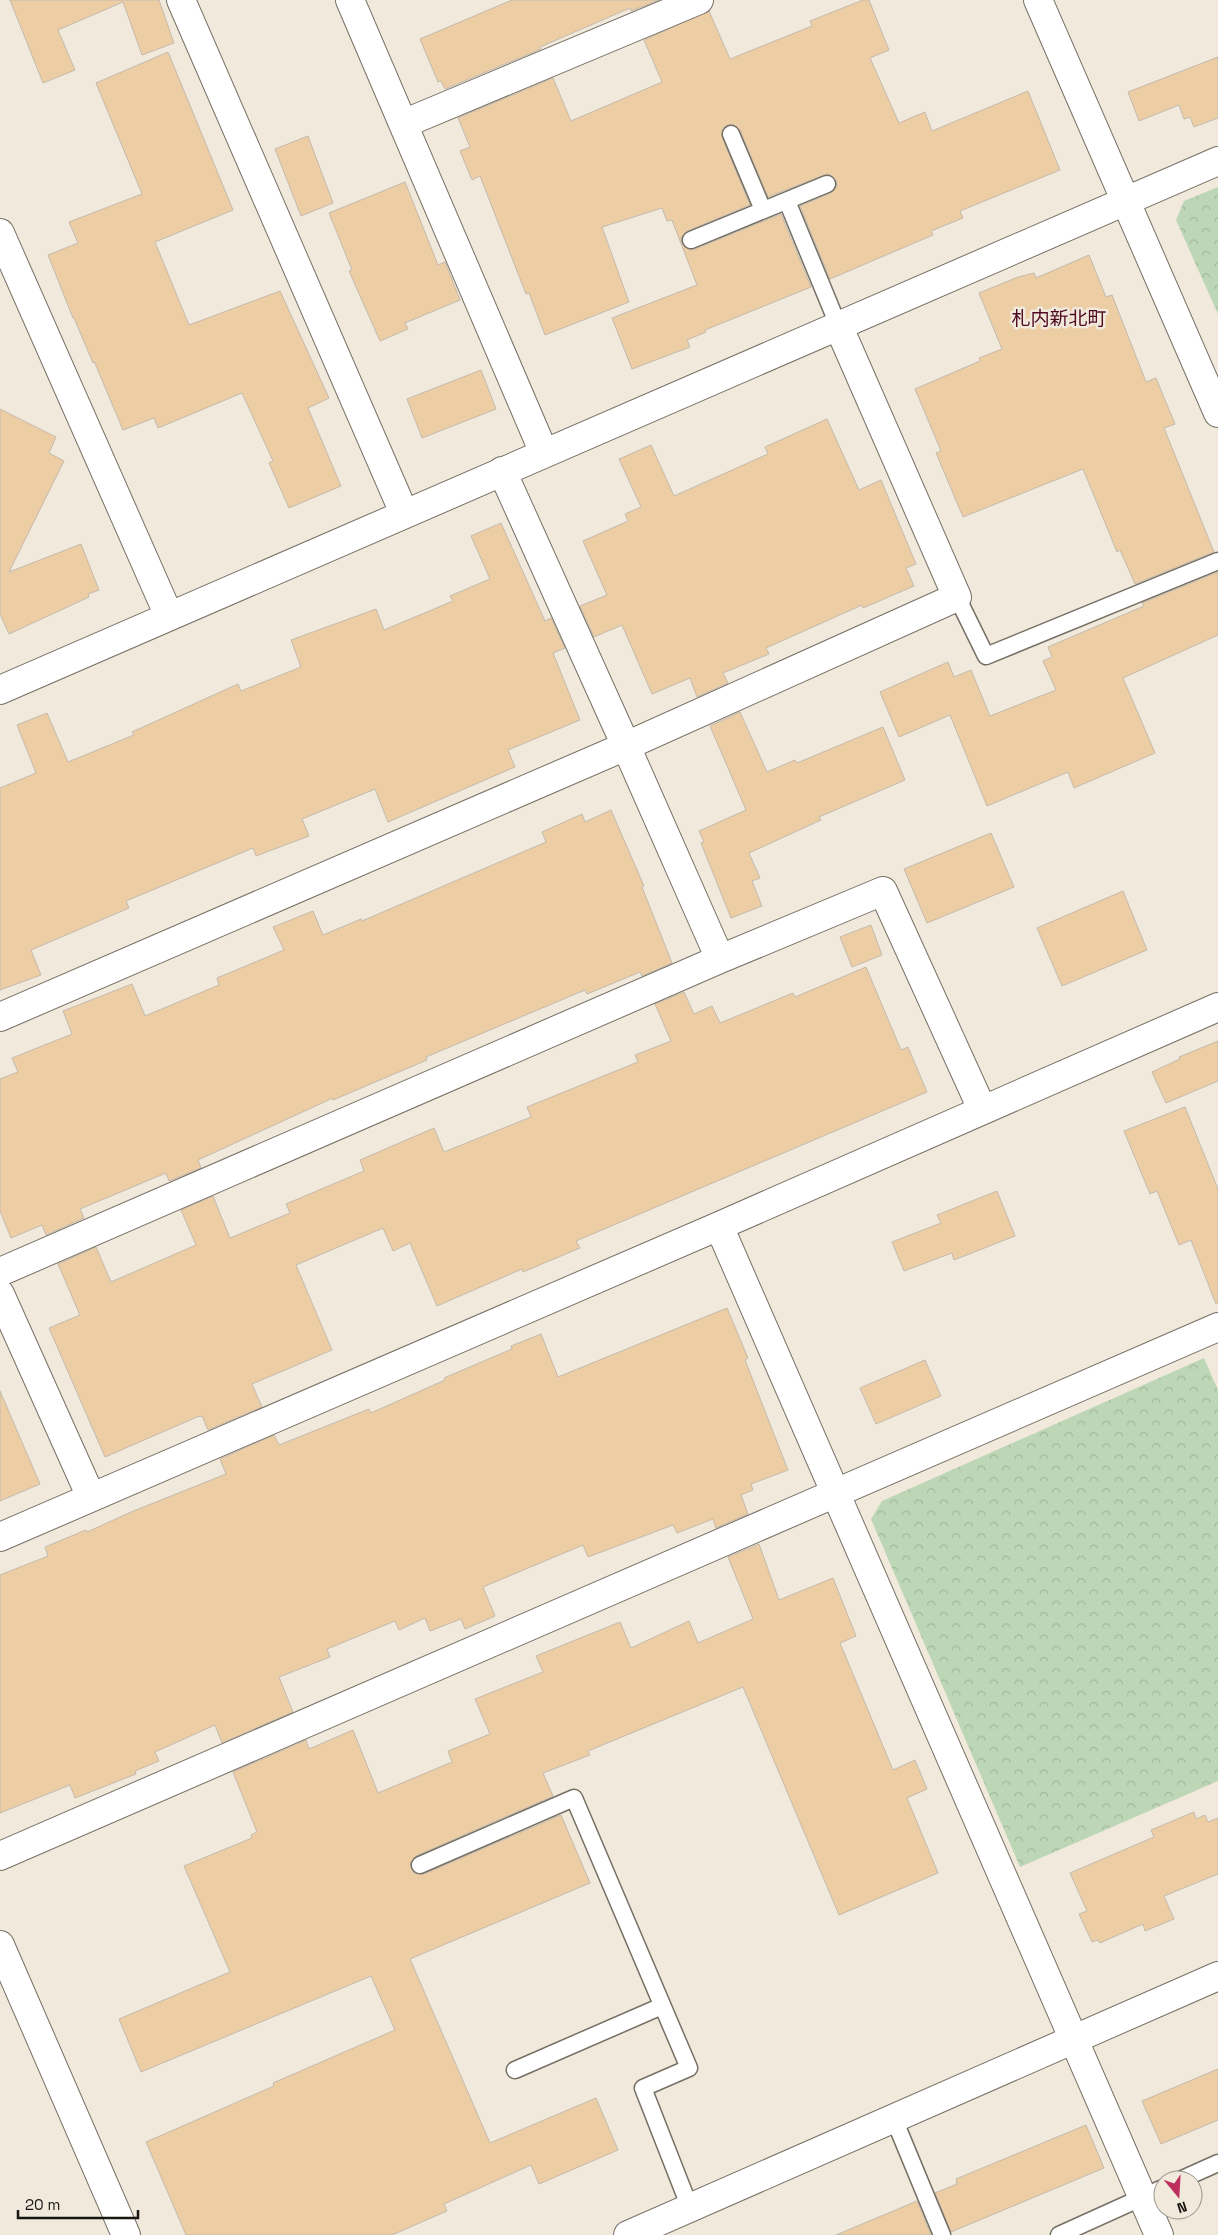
<svg xmlns="http://www.w3.org/2000/svg" width="1218" height="2235" viewBox="0 0 1218 2235" font-family="'Space Grotesk','Noto Sans JP',sans-serif">
<style>
.park{fill:url(#park-crowns)}
.building{fill:#edcea4;stroke:#c3baae}
.lines{fill:none;stroke-linecap:round;stroke-linejoin:round}
.service-casing{stroke:#766f64;stroke-width:19}
.minor-casing{stroke:#766f64;stroke-width:30}
.tertiary-casing{stroke:#766f64;stroke-width:30}
.service{stroke:#fff;stroke-width:16}
.minor{stroke:#fff;stroke-width:28}
.tertiary{stroke:#fff;stroke-width:28}
.labels{text-anchor:middle;dominant-baseline:central;stroke-width:5;stroke-linejoin:round;paint-order:stroke}
.quarter-label{font-size:19px;fill:#4f0a22;stroke:#f1e9dc}
</style>
<defs>
<pattern id="park-crowns" width="20" height="18" patternUnits="userSpaceOnUse" patternTransform="scale(1.25)"><rect width="20" height="18" fill="#bdd7b6"/><path d="M2 6a3 3 0 1 1 6 0M12 15a3 3 0 1 1 6 0" fill="none" stroke="#a2b89b"/></pattern>
</defs>
<rect width="100%" height="100%" fill="#f1e9dc"/>
<path class="park" d="M1218 187V314L1176 220 1184 201Z
M1204 1358 1218 1390V1781L1020 1867 871 1519 882 1501Z"/>
<path class="building" d="M10 0H159L174 43 142 55 123 2 58 30 75 70 43 83Z
M512 0H659L631 11 630 8 540 47 541 49 445 89 441 81 438 82 420 39Z
M863 0H869L889 50 870 58 899 123 925 112 932 131 1028 91 1060 170 960 211 963 218 931 231 933 235 830 279 800 206 831 193 837 186 836 180 829 174 824 175 768 197 740 130 733 124 728 125 723 128 722 137 750 205 687 231 681 238 682 244 689 250 695 249 781 214 811 287 705 330 706 332 687 340 690 347 632 369 612 318 697 285 672 220 667 221 662 208 602 227 629 302 545 335 529 293 526 294 480 176 472 180 460 151 470 147 458 118 553 78 571 121 662 82 644 40 709 11 730 59 812 26 810 21Z
M168 52 233 210 155 242 189 325 280 291 329 398 308 408 341 486 289 508 269 463 273 461 242 393 158 428 154 418 123 430 94 361 93 363 74 318H73L48 255 78 243 69 222 142 194 96 83Z
M1218 57V118L1194 127 1190 117 1184 119 1179 105 1139 121 1128 92Z
M308 136 333 203 301 216 275 149Z
M405 182 438 265 445 262 460 300 405 323 408 329 380 341 349 271 352 270 329 213Z
M1089 255 1106 297 1112 295 1146 382 1156 378 1175 424 1164 428 1214 552 1135 584 1120 550 1117 552 1083 469 963 517 936 453 941 451 915 389 980 361 979 358 1002 349 979 293 1018 277 1034 273 1036 278Z
M481 370 496 409 422 438 407 399Z
M0 409 56 437 49 453 64 461 9 572 81 544 99 590 88 594 89 597 9 634 0 614Z
M827 419 859 490 881 480 916 564 906 568 914 586 863 608 862 605 766 648 769 654 723 673 728 683 697 697 690 678 652 694 622 625 594 637 580 606 607 595 583 541 628 521 625 514 641 507 619 459 651 445 674 496 768 454 765 447Z
M501 523 545 621 551 618 565 648 553 653 580 720 508 750 515 767 388 822 375 789 302 819 309 836 256 856 253 848 126 901 129 908 31 950 41 975 0 990V788L36 773 17 725 47 713 68 762 134 735 132 732 238 684 241 691 301 667 291 640 376 609 384 630 453 601 450 596 490 579 471 536Z
M1218 572V635L1123 678 1155 753 1074 788 1068 772 987 806 950 715 899 737 880 692 948 662 954 677 971 670 990 716 1056 690 1043 661 1052 657 1048 647 1144 606 1142 603Z
M740 712 767 772 795 760 797 763 883 727 905 780 819 817 821 820 749 853 760 878 752 881 762 906 731 918 701 843 704 842 699 831 746 810 710 726Z
M611 810 644 886 642 887 672 963 642 976 640 972 587 994 585 990 426 1057 427 1060 333 1100V1098L198 1160 201 1168 169 1181 166 1173 80 1209 84 1218 46 1235 42 1225 11 1238 0 1211V1079L18 1072 12 1058 72 1034 63 1011 132 984 145 1016 219 985 217 978 284 950 273 927 313 911 323 935 361 919 362 921 546 842 542 832 582 814 585 822Z
M991 833 1014 887 927 923 904 869Z
M1123 891 1147 950 1062 986 1037 928Z
M871 925 882 955 852 967 840 937Z
M866 967 901 1050 908 1047 927 1092 576 1241 580 1248 523 1272 522 1269 437 1306 410 1243 393 1251 383 1228 296 1265 332 1350 252 1384 262 1407 208 1430 202 1416 197 1417 105 1457 49 1328 80 1315 58 1264 96 1247 111 1282 196 1245 181 1210 213 1196 230 1238 290 1213 286 1204 364 1171 360 1160 434 1128 444 1152 531 1117 527 1107 638 1062 635 1055 671 1041 655 1004 684 992 694 1014 712 1006 720 1023 793 993 795 997Z
M1218 1041V1081L1166 1103 1152 1072 1180 1059 1179 1057Z
M1185 1107 1218 1189V1303L1216 1304 1191 1240 1179 1245 1157 1191 1150 1194 1124 1131Z
M997 1191 1015 1236 954 1260 952 1253 904 1271 892 1242 941 1223 937 1215Z
M727 1308 748 1358 745 1360 788 1470 751 1484 753 1490 741 1495 748 1514 716 1528 713 1519 677 1533 673 1525 588 1557 583 1545 483 1587 495 1616 465 1629 461 1619 430 1631 425 1618 399 1630 395 1621 327 1649 330 1657 279 1677 293 1712 222 1743 215 1725 155 1752 159 1761 135 1771 136 1774 75 1798 70 1785 0 1813V1575L48 1556 45 1547 86 1530 87 1532 131 1512 226 1474 220 1459 274 1435 279 1445 369 1409 371 1413 445 1380 444 1378 512 1349 511 1346 541 1334 558 1377Z
M925 1360 941 1396 876 1424 860 1388Z
M0 1391 40 1484 0 1501Z
M759 1544 779 1600 833 1578 856 1636 840 1643 893 1770 915 1760 927 1789 907 1798 938 1873 839 1915 743 1687 588 1751 590 1755 543 1773 553 1796 416 1856 410 1864 414 1873 424 1874 561 1815 590 1883 410 1959 490 2143 596 2098 618 2150 539 2184 531 2165 444 2204 447 2211 392 2235H186L146 2142 274 2086 273 2083 395 2030 371 1976 141 2072 119 2019 230 1972 184 1866 252 1838 251 1835 257 1832 233 1772 306 1740 309 1749 353 1730 378 1793 452 1762 448 1751 490 1734 475 1699 543 1672 536 1656 620 1622 631 1648 689 1621 698 1643 753 1619 728 1557Z
M1194 1812 1196 1819 1205 1815 1208 1822 1218 1818V1874L1164 1896 1174 1919 1145 1931 1143 1924 1100 1943 1098 1940 1092 1942 1079 1914 1087 1911 1070 1873 1154 1837 1151 1830Z
M1218 2069V2120L1161 2144 1142 2101Z
M1086 2125 1104 2168 951 2232 935 2193 957 2184 956 2179Z
M917 2201 931 2235H836Z"/>
<g class="lines">
<defs>
<path id="service" d="M731 134 763 210
M787 201 838 325
M691 240 827 184
M957 597 986 656 1218 561
M420 1865 574 1798 689 2068 643 2088 690 2208
M515 2070 662 2006
M894 2119 942 2235
M1180 2180 1218 2163
M1059 2235 1163 2188"/>
<path id="minor" d="M181 0 404 513
M350 0 544 453
M1038 0 1218 413
M403 124 699 0
M0 233 169 616
M502 471 626 746 720 959
M0 690 1218 161
M0 1017 626 746 957 597 838 325
M719 1226 1159 2235
M0 1272 720 959 883 891 982 1109
M0 1294 91 1497
M0 1537 719 1226 1218 1007
M0 1856 1218 1327
M0 1945 126 2235"/>
<path id="tertiary" d="M628 2235 1218 1976"/>
</defs>
<use href="#service" class="service-casing"/>
<use href="#minor" class="minor-casing"/>
<use href="#tertiary" class="tertiary-casing"/>
<use href="#service" class="service"/>
<use href="#minor" class="minor"/>
<use href="#tertiary" class="tertiary"/>
</g>
<g class="labels">
<g class="quarter-label">
<text x="1059" y="318">札内新北町</text>
</g>
</g>
<g transform="translate(1178 2195) rotate(162)"><circle r="24" fill="#f1e9dc" stroke="#9a958b"/>
<path d="M0-4L9 19L0 12L-9 19Z" fill="#bd2f5e"/>
<text y="-8" font-size="14" font-weight="bold" text-anchor="middle" fill="#181611">N</text>
</g>
<path d="M18 2210v8h120v-8" fill="none" stroke="#181611" stroke-width="2.5"/>
<text x="25" y="2210" font-size="15" fill="#181611" stroke="#f1e9dc" stroke-width="4" paint-order="stroke">20 m</text>
</svg>
